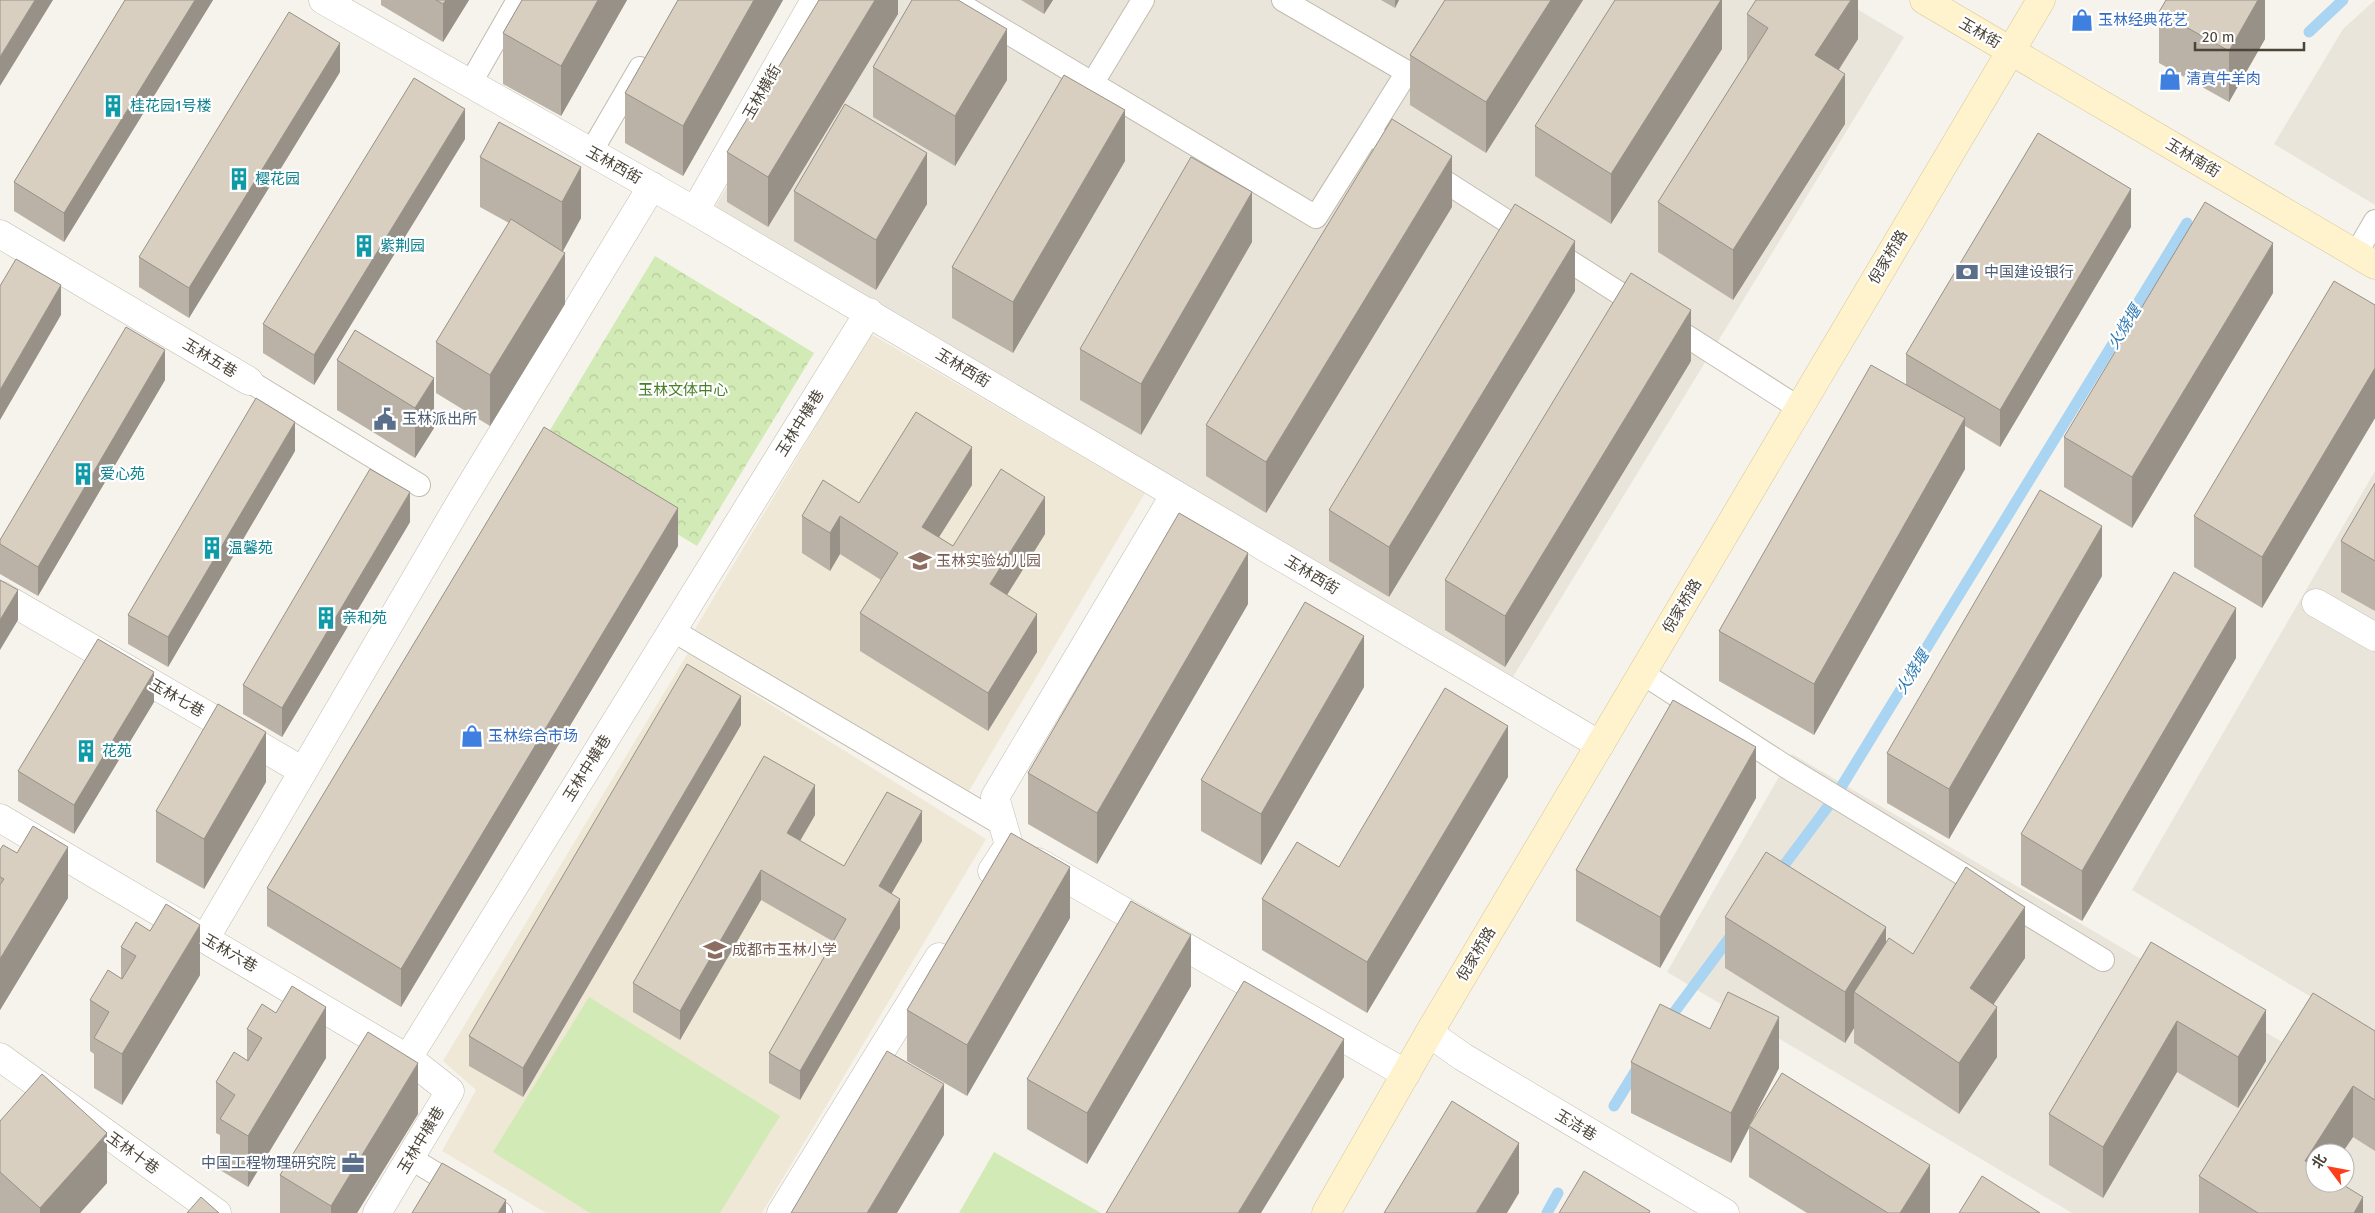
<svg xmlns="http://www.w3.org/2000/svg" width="2375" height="1213" viewBox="0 0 2375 1213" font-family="'Fira Sans','Noto Sans SC',sans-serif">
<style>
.residential{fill:#eae5da;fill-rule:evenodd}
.education{fill:#efe8d6}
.forest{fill:url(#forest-crowns)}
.pitch{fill:#d2eab5}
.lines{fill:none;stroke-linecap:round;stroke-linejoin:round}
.stream{stroke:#a9d4f2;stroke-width:11}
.lane-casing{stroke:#c2bbae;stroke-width:24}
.street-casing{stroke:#c2bbae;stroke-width:29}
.secondary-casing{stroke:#d6c79b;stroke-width:29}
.lane{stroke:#fff;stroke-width:22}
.street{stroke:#fff;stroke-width:28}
.secondary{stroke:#fff3cd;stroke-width:28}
.wall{fill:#bab2a6}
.shaded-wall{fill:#979187}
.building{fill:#d8cfc1;stroke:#979187}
.labels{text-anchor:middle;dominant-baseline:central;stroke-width:4.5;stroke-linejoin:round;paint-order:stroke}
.shop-label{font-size:15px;fill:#366cbe;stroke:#fff;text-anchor:start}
.street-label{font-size:15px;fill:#4b4439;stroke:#fff}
.culture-label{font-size:15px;fill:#0d838f;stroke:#fff;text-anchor:start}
.service-label{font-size:15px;fill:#4e5e75;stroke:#fff;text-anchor:start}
.park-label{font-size:15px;fill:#4a7f2a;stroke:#fff}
.education-label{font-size:15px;fill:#785e54;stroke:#fff;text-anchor:start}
.water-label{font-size:16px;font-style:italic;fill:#2e7ab2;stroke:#fff}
</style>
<defs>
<pattern id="forest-crowns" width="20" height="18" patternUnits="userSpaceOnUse" patternTransform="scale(1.25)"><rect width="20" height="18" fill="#d2eab5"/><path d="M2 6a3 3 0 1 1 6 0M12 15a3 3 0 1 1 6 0" fill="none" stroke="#b6ca9c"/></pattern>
</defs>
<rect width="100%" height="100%" fill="#f6f3ec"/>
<path class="residential" d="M838 0H1842L1904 37 1511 680 715 207Z
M2375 0V205L2274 144 2343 29Z
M2375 471V1035L2132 890Z
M1792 754 2284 1043 2375 1065V1213H2072L1667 972ZM2315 1153H2345V1183H2315Z"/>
<path class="education" d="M871 334 1145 493 969 791 695 629Z
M688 653 986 839 762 1213H546L442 1151 476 1090 443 1061Z"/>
<path class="forest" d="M655 256 814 353 697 546 538 450Z"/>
<path class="pitch" d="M589 997 780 1116 720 1213H590L493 1152Z
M994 1152 1101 1213H959Z"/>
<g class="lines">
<path class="stream" d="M2309 32 2343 0
M1776 876 1835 797 2187 223
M1667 1022 1733 933
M1614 1106 1638 1067
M1547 1213 1558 1193"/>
<defs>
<path id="lane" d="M953 0 1316 217 1369 133
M1283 0 1407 72 1369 133 1799 408
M470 84 518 0
M1092 84 1143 0
M591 152 640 68
M2356 254 2375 221
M249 381 419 485
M672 630 1003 825
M1642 673 1785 766 2103 960
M410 1158 501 1213"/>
<path id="street" d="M323 0 695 211 1600 745
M695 211 815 0
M0 234 249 381
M0 595 303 771
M2316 603 2375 637
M0 818 400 1054
M1038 862 1406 1074
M992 871 1009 845 995 797 1175 494
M205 939 460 503 652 186
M1429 1033 1463 1057 1725 1213
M0 1057 217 1213
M377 1213 450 1091 408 1058 869 312
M781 1213 939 957"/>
<path id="secondary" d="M1924 0 2375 265
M1326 1213 1429 1033 2041 0"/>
</defs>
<use href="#lane" class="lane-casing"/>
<use href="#street" class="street-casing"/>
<use href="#secondary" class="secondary-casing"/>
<use href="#lane" class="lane"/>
<use href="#street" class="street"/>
<use href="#secondary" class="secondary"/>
</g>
<path class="wall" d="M125 0H213L64 242 14 211V182Z
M381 0H469L443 42 381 5Z
M522 0H627L561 116 503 84V33Z
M678 0H783L683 176 625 143V93Z
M898 0V14L768 227 727 202V152Z
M1021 0H1053L1044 14Z
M1381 0H1399L1395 8Z
M1445 0H1583L1486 153 1410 105V55Z
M1722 0V49L1611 224 1535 176V126Z
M1858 0V39L1839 70 1845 124 1733 300 1658 252V202L1747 62V14Z
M2265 0V39L2229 102 2159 63V12Z
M873 67 1007 80 955 166 873 117Z
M340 72 189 318 139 287V257Z
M499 122 581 218 562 251 565 304 490 426 436 393V342L509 223 480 207V157Z
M465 139 314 385 263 353V324Z
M1125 161 1013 353 952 318V267Z
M794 191 927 204 876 290 794 241Z
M1452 207 1266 513 1206 476V425Z
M2131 227 2000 447 1965 426V469L1814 735 1719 681V631L1906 385V354Z
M1252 242 1141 435 1080 400V349Z
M1575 291 1389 597 1329 561V510Z
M2273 293 2132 528 2064 487V437Z
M2375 305V418L2262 608 2194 567V516Z
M355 330 434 428 415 458 337 410V360Z
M1691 361 1505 667 1445 630V580Z
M165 380 38 596 0 574V540Z
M295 451 168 667 128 644V615Z
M2375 483V611L2341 592V541Z
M972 485 939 537 953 546 1045 534 1007 595 1037 652 988 731 860 651V613L881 580 840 554 830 571 802 553V516L859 503Z
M410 522 282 737 243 714V685Z
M678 546 401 1007 267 926V888Z
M2102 576 1949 839 1887 803V753Z
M1248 604 1097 864 1028 824V773Z
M2236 658 2082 921 2021 885V834Z
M1364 687 1261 865 1201 831V780Z
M154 702 74 834 18 801V771Z
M741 725 523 1097 469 1066V1036Z
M1508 777 1367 1013 1262 950V899L1339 867Z
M266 782 204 889 156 862V811Z
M1756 798 1660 968 1576 921V870Z
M815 815 800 841 844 866 922 841 892 893 900 928 800 1100 769 1083V1053L834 942 761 900 680 1040 633 1012V983Z
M0 850 17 853 68 898 0 1010Z
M1725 917 1886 943 1913 954 2025 958 1993 1004 1997 1057 1959 1114 1854 1043V1028L1845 1043 1725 968Z
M1070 918 967 1096 907 1061V1010Z
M2151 942 2266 1061 2238 1108 2177 1072 2103 1198 2049 1165V1114Z
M121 947 200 975 122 1105 94 1088V1054L90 1051V1000L121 979Z
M1191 986 1087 1164 1027 1129V1079Z
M247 1029 326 1058 248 1187 220 1170V1135L216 1133V1082L247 1060Z
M2375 1031V1151L2353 1137 2342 1153H2315V1183L2363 1213H2199V1176Z
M1631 1062 1779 1068 1754 1117 1930 1213H1807L1749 1177V1128L1731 1163 1631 1113Z
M418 1114 357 1213H280V1175Z
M0 1121 107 1183 80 1213H0Z"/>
<path class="shaded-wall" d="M35 0H53L0 86V57Z
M195 0H213L64 242V213Z
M446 0H469L443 42V4Z
M598 0H627L561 116V66Z
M754 0H783L683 176V126Z
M875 0H898V14L768 227V177Z
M1044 0H1053L1044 14Z
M1395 0H1399L1395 8Z
M1551 0H1583L1486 153V102Z
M1721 0H1722V49L1611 224V174Z
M1851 0H1858V39L1815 106V55Z
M2258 0H2265V39L2229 102V51Z
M1007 29V80L955 166V116Z
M340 43V72L189 318V288Z
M1845 74V124L1733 300V250Z
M465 109V139L314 385V355Z
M1125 110V161L1013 353V302Z
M927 153V204L876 290V240Z
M1452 156V207L1266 513V462Z
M581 167V218L562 253V202Z
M2131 189V227L2000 447V410Z
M1252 192V242L1141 435V384Z
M1575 241V291L1389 597V547Z
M2273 243V293L2132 528V477Z
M565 253V304L490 426V375Z
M61 285V315L0 420V390Z
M1691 310V361L1505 667V616Z
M165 350V380L38 596V567Z
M2375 368V418L2262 608V557Z
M434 378V428L415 458V408Z
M1965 418V469L1814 735V684Z
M295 422V451L168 667V637Z
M972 447V485L922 564V527Z
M410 492V522L282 737V708Z
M1045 497V534L990 622V584Z
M678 508V546L401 1007V969Z
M840 516V554L830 571V533Z
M2102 526V576L1949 839V789Z
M1248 553V604L1097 864V813Z
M18 590V620L0 650V620Z
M2236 608V658L2082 921V871Z
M1037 614V652L988 731V693Z
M1364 636V687L1261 865V814Z
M154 672V702L74 834V805Z
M741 696V725L523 1097V1068Z
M1508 726V777L1367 1013V962Z
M266 732V782L204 889V839Z
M1756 747V798L1660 968V917Z
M815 785V815L787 863V833Z
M922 811V841L879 915V886Z
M68 847V898L0 1010V959Z
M1070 867V918L967 1096V1045Z
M761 870V900L680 1040V1011Z
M900 899V928L800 1100V1071Z
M2025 907V958L1970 1039V988Z
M200 925V975L122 1105V1054Z
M1886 927V978L1854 992V1028L1845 1043V992Z
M1191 935V986L1087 1164V1113Z
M326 1007V1058L248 1187V1136Z
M1997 1007V1057L1959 1114V1063Z
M2266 1010V1061L2238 1108V1057Z
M1779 1017V1068L1749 1126V1128L1731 1163V1113Z
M2177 1021V1072L2103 1198V1147Z
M1344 1039V1077L1261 1213H1238Z
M418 1063V1114L357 1213H331V1206Z
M944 1084V1135L897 1213H867Z
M2353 1086V1137L2342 1153H2315V1183L2305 1161Z
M107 1133V1183L80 1213H40V1208Z
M1519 1143V1193L1507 1213H1476Z
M1930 1165V1213H1900Z
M2363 1197V1213H2354Z
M506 1200V1213H498Z"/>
<path class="building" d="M0 0H35L0 57Z
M125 0H195L64 213 14 182Z
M436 0H446L443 4Z
M522 0H598L561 66 503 33Z
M678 0H754L683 126 625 93Z
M819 0H875L768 177 727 152Z
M912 0H958L1007 29 955 116 873 67Z
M1445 0H1551L1486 102 1410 55Z
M1615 0H1721L1611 174 1535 126Z
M1756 0H1851L1815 55 1845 74 1733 250 1658 202 1768 28 1747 14Z
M2166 0H2258L2229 51 2159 12Z
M289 12 340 43 189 288 139 257Z
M1064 75 1125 110 1013 302 952 267Z
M414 78 465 109 314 355 263 324Z
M845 104 927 153 876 240 794 191Z
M1392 119 1452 156 1266 462 1206 425Z
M499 122 581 167 562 202 480 157Z
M2038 133 2131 189 2000 410 1906 354Z
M1191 157 1252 192 1141 384 1080 349Z
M2205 202 2273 243 2132 477 2064 437Z
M1515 204 1575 241 1389 547 1329 510Z
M511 219 565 253 490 375 436 342Z
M16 259 61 285 0 390V286Z
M1631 273 1691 310 1505 616 1445 580Z
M2334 281 2375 305V368L2262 557 2194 516Z
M126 327 165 350 38 567 0 544V540Z
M355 330 434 378 415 408 337 360Z
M1871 365 1965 418 1814 684 1719 631Z
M256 398 295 422 168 637 128 615Z
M916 412 972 447 922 527 953 546 1001 469 1045 497 990 584 1037 614 988 693 860 613 898 553 840 516 830 533 802 516 823 480 859 503Z
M544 427 678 508 401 969 267 888Z
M370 469 410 492 282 708 243 685Z
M2375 483V561L2341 541Z
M2040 490 2102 526 1949 789 1887 753Z
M1179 513 1248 553 1097 813 1028 773Z
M2174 572 2236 608 2082 871 2021 834Z
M0 580 18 590 0 620Z
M1305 602 1364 636 1261 814 1201 780Z
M98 639 154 672 74 805 18 771Z
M687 664 741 696 523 1068 469 1036Z
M1445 688 1508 726 1367 962 1262 899 1297 842 1339 867Z
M1673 700 1756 747 1660 917 1576 870Z
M218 704 266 732 204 839 156 811Z
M764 756 815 785 787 833 844 866 887 792 922 811 879 886 900 899 800 1071 769 1053 846 919 761 870 680 1011 633 983Z
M33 826 68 847 0 959V885L4 879 0 877V850L3 845 17 853Z
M1011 833 1070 867 967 1045 907 1010Z
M1766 852 1886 927 1845 992 1725 917Z
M1966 867 2025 907 1970 988 1997 1007 1959 1063 1854 992 1889 938 1913 954Z
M1131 901 1191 935 1087 1113 1027 1079Z
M166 904 200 925 122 1054 94 1038 109 1012 90 1000 108 970 122 979 136 956 121 947 136 922 150 931Z
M2151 942 2266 1010 2238 1057 2177 1021 2103 1147 2049 1114Z
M1244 981 1344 1039 1238 1213H1106Z
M292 986 326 1007 248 1136 220 1119 235 1095 216 1082 234 1052 248 1061 262 1038 247 1029 262 1004 276 1013Z
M1728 992 1779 1017 1731 1113 1631 1062 1660 1004 1710 1029Z
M2313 993 2375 1031V1100L2353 1086 2305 1161 2315 1167V1183H2340L2363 1197 2354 1213H2258L2199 1176Z
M368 1032 418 1063 331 1206 280 1175Z
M887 1051 944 1084 867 1213H791Z
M1782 1073 1930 1165 1900 1213H1888L1749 1126Z
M42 1074 107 1133 40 1208 0 1172V1121Z
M1452 1101 1519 1143 1476 1213H1384Z
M442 1163 506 1200 498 1213H412Z
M1584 1171 1650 1211 1649 1213H1559Z
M1982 1176 2040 1213H1959Z
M201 1197 219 1213H187Z"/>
<defs>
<symbol id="shop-bare" viewBox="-9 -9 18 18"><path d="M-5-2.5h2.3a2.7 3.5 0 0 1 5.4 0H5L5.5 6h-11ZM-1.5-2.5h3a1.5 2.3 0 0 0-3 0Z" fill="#3f7fe0" stroke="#fff" stroke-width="2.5" paint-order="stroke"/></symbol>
<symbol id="building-bare" viewBox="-9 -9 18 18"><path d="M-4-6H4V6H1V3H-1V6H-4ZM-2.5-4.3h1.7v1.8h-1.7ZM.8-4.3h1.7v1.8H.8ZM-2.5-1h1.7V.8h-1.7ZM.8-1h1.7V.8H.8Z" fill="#0f9aa8" stroke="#fff" stroke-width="2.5" paint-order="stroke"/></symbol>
<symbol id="bank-bare" viewBox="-9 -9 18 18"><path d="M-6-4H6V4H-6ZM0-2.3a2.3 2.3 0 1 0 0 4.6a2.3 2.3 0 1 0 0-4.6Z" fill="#5c6f8a" stroke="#fff" stroke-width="2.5" paint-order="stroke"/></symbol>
<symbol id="civic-bare" viewBox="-9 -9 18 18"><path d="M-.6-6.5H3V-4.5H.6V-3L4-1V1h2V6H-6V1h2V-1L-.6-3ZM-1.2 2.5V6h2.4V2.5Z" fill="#5c6f8a" stroke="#fff" stroke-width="2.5" paint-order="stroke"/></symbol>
<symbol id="school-bare" viewBox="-9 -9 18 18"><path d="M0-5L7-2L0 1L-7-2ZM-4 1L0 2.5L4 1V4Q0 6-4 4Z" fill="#8d6e63" stroke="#fff" stroke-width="2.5" paint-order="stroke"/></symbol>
<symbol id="office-bare" viewBox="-9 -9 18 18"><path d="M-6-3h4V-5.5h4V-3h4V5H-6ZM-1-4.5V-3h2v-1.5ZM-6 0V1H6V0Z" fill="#5c6f8a" stroke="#fff" stroke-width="2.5" paint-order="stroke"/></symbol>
</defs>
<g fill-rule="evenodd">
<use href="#shop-bare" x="2066" y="4" width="32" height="32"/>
<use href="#shop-bare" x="2154" y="63" width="32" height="32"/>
<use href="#building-bare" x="97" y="90" width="32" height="32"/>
<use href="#building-bare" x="223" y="163" width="32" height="32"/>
<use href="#building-bare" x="348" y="230" width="32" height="32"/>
<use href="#bank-bare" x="1951" y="256" width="32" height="32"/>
<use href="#civic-bare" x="369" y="403" width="32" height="32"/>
<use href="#building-bare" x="67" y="458" width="32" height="32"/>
<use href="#building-bare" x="196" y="532" width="32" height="32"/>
<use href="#school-bare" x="904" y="545" width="32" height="32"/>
<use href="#building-bare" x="310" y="602" width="32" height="32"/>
<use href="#shop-bare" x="456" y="720" width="32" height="32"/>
<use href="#building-bare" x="70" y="735" width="32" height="32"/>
<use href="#school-bare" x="699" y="934" width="32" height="32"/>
<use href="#office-bare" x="337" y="1147" width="32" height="32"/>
</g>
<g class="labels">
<g class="shop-label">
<text x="2098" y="20">玉林经典花艺</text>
<text x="2186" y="79">清真牛羊肉</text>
<text x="488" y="736">玉林综合市场</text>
</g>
<g class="street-label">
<text transform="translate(1980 33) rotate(30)">玉林街</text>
<text transform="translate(762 92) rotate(-60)">玉林横街</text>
<text transform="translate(2193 158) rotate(31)">玉林南街</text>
<text transform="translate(614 165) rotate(29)">玉林西街</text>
<text transform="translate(1888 257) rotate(-59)">倪家桥路</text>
<text transform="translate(210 358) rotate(31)">玉林五巷</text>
<text transform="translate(963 368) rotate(31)">玉林西街</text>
<text transform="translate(800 423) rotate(-58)">玉林中横巷</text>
<text transform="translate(1312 575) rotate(31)">玉林西街</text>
<text transform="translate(1682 606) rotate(-59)">倪家桥路</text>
<text transform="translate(177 698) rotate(30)">玉林七巷</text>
<text transform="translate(587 768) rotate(-58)">玉林中横巷</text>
<text transform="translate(230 953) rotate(30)">玉林六巷</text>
<text transform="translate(1476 954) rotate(-59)">倪家桥路</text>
<text transform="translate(1576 1125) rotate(31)">玉洁巷</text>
<text transform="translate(421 1140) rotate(-59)">玉林中横巷</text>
<text transform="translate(133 1153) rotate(36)">玉林十巷</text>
</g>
<g class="culture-label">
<text x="130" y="106">桂花园1号楼</text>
<text x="255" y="179">樱花园</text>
<text x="380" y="246">紫荆园</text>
<text x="100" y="474">爱心苑</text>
<text x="228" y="548">温馨苑</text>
<text x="342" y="618">亲和苑</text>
<text x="102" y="751">花苑</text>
</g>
<g class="service-label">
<text x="1984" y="272">中国建设银行</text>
<text x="402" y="419">玉林派出所</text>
<text x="336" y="1163" text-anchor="end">中国工程物理研究院</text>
</g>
<g class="park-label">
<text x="683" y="390">玉林文体中心</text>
</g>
<g class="education-label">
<text x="936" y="561">玉林实验幼儿园</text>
<text x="732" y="950">成都市玉林小学</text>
</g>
<g class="water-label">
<text transform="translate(2124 327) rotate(-58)">火烧堰</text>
<text transform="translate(1912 672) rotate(-58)">火烧堰</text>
</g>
</g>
<g transform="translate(2330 1168) rotate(302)"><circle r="24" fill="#ffffff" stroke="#b7b4b0"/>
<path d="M0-4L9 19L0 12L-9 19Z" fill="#fc3f1d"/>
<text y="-8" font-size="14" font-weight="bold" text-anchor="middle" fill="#4b4439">北</text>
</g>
<path d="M2195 42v8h109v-8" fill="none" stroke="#4b4439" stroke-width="2.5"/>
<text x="2202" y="42" font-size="15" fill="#4b4439" stroke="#ffffff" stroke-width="4" paint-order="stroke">20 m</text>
</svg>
